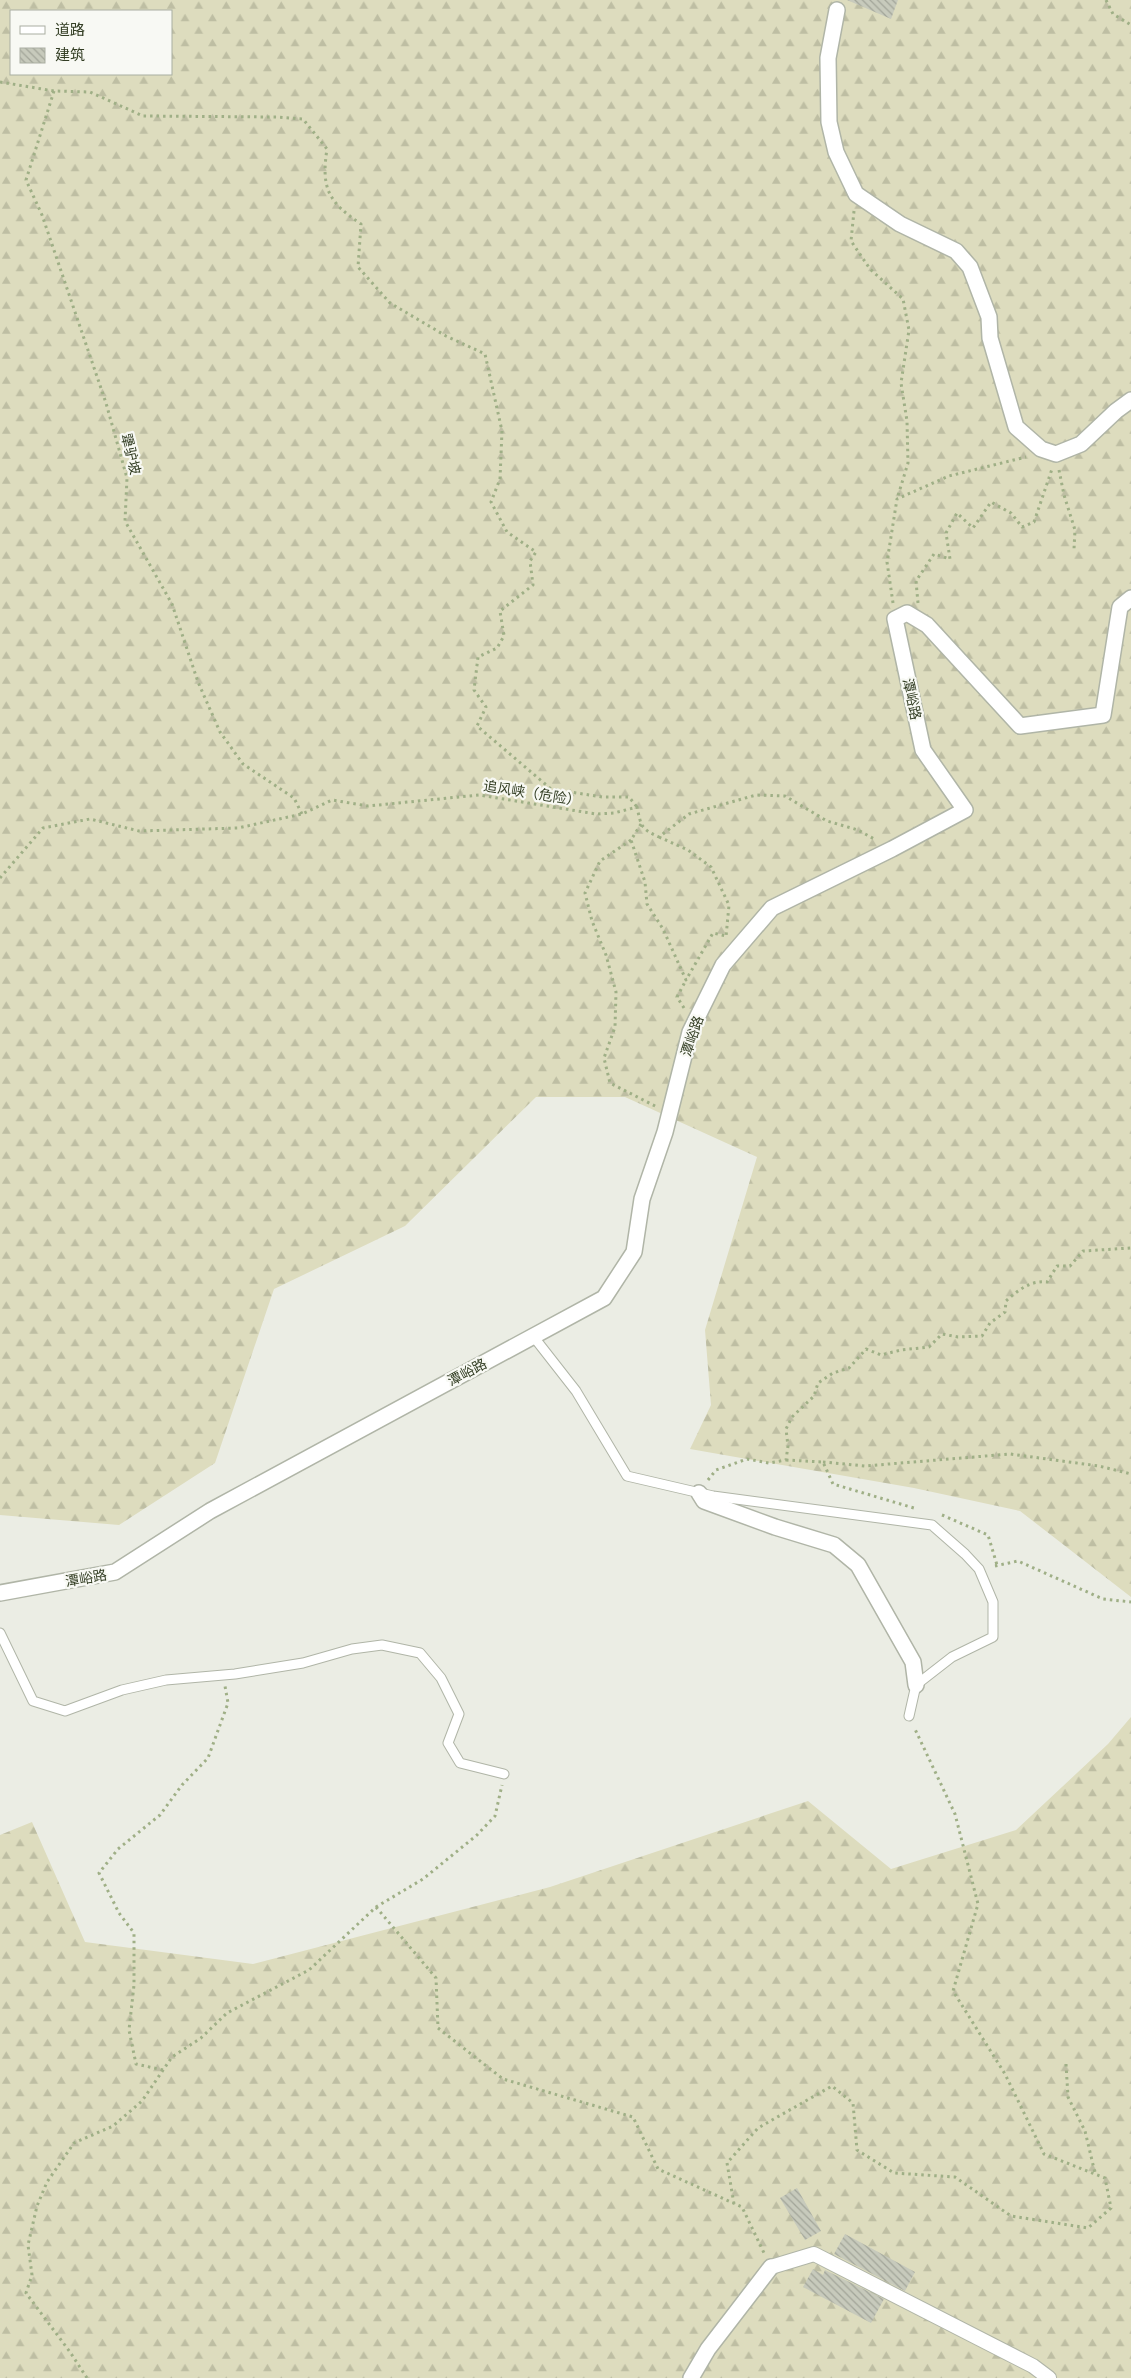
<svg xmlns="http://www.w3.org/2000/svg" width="1131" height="2378" viewBox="0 0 1131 2378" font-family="'Public Sans','Noto Sans SC',sans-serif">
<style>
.forest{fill:url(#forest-firs);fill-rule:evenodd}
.building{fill:url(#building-back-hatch)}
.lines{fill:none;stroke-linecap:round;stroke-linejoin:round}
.service-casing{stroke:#b0b5a7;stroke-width:11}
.pedestrian-casing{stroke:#b0b5a7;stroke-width:16}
.minor-casing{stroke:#b0b5a7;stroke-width:18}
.path{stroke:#9faf86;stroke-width:3;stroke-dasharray:2.5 4;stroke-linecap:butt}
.service{stroke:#fff;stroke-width:9}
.pedestrian{stroke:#fff;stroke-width:14}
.minor{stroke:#fff;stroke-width:15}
.labels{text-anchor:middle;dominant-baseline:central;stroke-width:4.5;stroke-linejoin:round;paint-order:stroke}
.street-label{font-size:14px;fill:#333e24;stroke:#f8f9f4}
</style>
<defs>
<pattern id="forest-firs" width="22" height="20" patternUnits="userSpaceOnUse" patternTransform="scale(1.25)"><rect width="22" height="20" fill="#dddcbe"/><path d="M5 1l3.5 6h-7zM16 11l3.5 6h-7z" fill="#bebea3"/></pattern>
<pattern id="building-back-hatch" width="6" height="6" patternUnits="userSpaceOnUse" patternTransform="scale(1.25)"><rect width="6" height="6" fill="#c7cabc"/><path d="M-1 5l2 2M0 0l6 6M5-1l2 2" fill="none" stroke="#a2a599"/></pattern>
</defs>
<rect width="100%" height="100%" fill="#ebede4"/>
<path class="forest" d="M0 0H1131V1597L1020 1511 914 1488 690 1449 711 1405 705 1330 757 1157 625 1097H536L405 1226 274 1289 215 1463 119 1525 0 1515ZM11 11H171V74H11Z
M1131 1717V2378H0V1835L32 1822 85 1942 253 1964 550 1887 808 1801 891 1869 1016 1830 1108 1744Z"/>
<path class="building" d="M847 0H898L891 19Z
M797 2188 821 2231 805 2240 780 2198Z
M845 2234 915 2272 905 2291 834 2254Z
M813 2269 823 2275 825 2270 884 2299 871 2323 803 2287Z"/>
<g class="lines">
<defs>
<path id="service" d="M533 1336 576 1391 627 1476 713 1496 932 1525 965 1554 979 1569 993 1602V1637L952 1657 916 1685 909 1716
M0 1633 33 1701 65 1711 122 1690 166 1680 235 1674 303 1663 352 1649 382 1645 420 1653 441 1678 459 1714 448 1743 460 1763 504 1774"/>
<path id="pedestrian" d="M771 2267 814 2254 1033 2366 1049 2378"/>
<path id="minor" d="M837 10 828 58 829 122 836 152 856 194 900 224 956 251 970 267 989 317 990 338 1016 427 1041 449 1056 454 1081 444 1116 411 1131 400
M699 1493 704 1501 775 1527 834 1545 858 1565 913 1662 916 1685
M0 1593 115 1572 210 1511 604 1298 634 1252 642 1199 665 1132 690 1032 723 965 772 908 892 849 965 810 923 750 895 619 907 613 927 625 1020 726 1103 715 1120 607 1131 598
M691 2378 708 2349 771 2267"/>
</defs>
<use href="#service" class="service-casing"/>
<use href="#pedestrian" class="pedestrian-casing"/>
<use href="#minor" class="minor-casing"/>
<path class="path" d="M1106 0 1113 14 1131 25
M0 82 54 91 90 92 143 116 277 117 303 119 327 149C321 188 328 202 361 224L358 267 390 303 446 336 485 354 502 431 500 479 491 502 507 532 536 552 530 561 533 585 500 611 504 636 497 648 478 657 474 690 486 707 477 726 551 789 602 797H629L637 807
M54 91 26 180 42 215 106 403 127 478 125 521 172 604 198 682 220 732 243 764 294 798 302 814
M854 211 851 241 870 269 903 299 909 330 901 383 907 421 908 463 897 499
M1059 470 1064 495 1075 530 1074 549
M893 603 887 562 897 499 949 476 1026 457
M918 603 916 581 934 554 950 559 946 533 957 513 973 528 991 502 1011 513 1022 527 1034 522 1052 469
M641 824 631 840 645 882 647 904 663 929 686 980 713 933 726 936
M659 837 688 850 711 867 729 905 726 937
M631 840 600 861 585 893 592 921 606 955 616 992 615 1027 604 1058 610 1083 657 1107
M0 878 43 828 90 819 139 831 238 828 302 814 332 800 368 806 479 795 596 814 614 813 637 807C641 826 641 829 659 837L689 814 756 795 785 796 827 821 858 830 876 840
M684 1008 677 997 686 980
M786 1460 823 1462 833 1484 914 1508
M823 1462 865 1466 1010 1454 1099 1466 1131 1474
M708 1480 716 1470 747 1459 769 1463 786 1460 788 1446 786 1429 792 1417 814 1396 818 1383 833 1373 849 1368 866 1349 881 1355 901 1350 929 1347 942 1334 958 1337 982 1336 990 1323 1005 1312 1006 1301C1018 1290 1031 1280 1047 1282L1057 1266H1070L1083 1251 1131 1248
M942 1515 988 1535 997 1565
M995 1566 1018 1561 1103 1599 1131 1602
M376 1907 436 1978 438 2028 503 2079 633 2117 658 2169 742 2207 765 2255
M1066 2064 1068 2097 1085 2131 1095 2173
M163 2070 136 2064 129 2030 134 1985V1933L119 1913 99 1873 118 1849 160 1815 182 1785 208 1758 228 1703 225 1686
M734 2204 727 2163 758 2128 832 2086 853 2103 857 2150 894 2173 955 2177 1011 2216 1088 2228 1111 2208 1105 2178 1044 2154 1005 2074 953 1991 978 1904 955 1814 914 1727
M87 2378 70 2352 26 2293 32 2275 28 2245 37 2206 47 2182 74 2143 113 2126 142 2101 172 2057 201 2038 227 2013 309 1970 376 1907 423 1879 477 1835 495 1816 502 1785"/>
<use href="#service" class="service"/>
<use href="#pedestrian" class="pedestrian"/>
<use href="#minor" class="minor"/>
</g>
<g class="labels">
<g class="street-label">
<text transform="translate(131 454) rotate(76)">犟驴坡</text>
<text transform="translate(912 699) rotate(78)">潭峪路</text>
<text transform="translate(532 793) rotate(9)">追风峡（危险）</text>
<text transform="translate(692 1036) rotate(-71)">潭峪路</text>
<text transform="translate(467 1372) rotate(-28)">潭峪路</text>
<text transform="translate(86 1578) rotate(-10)">潭峪路</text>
</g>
</g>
<rect x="10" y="10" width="162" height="65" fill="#f8f9f4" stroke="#a9aea1"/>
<rect x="20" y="26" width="25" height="8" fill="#ffffff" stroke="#a9aea1"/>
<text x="55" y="35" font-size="15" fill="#333e24">道路</text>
<rect x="20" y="48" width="25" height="15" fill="url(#building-back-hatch)" stroke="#a9aea1"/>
<text x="55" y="60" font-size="15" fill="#333e24">建筑</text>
</svg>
